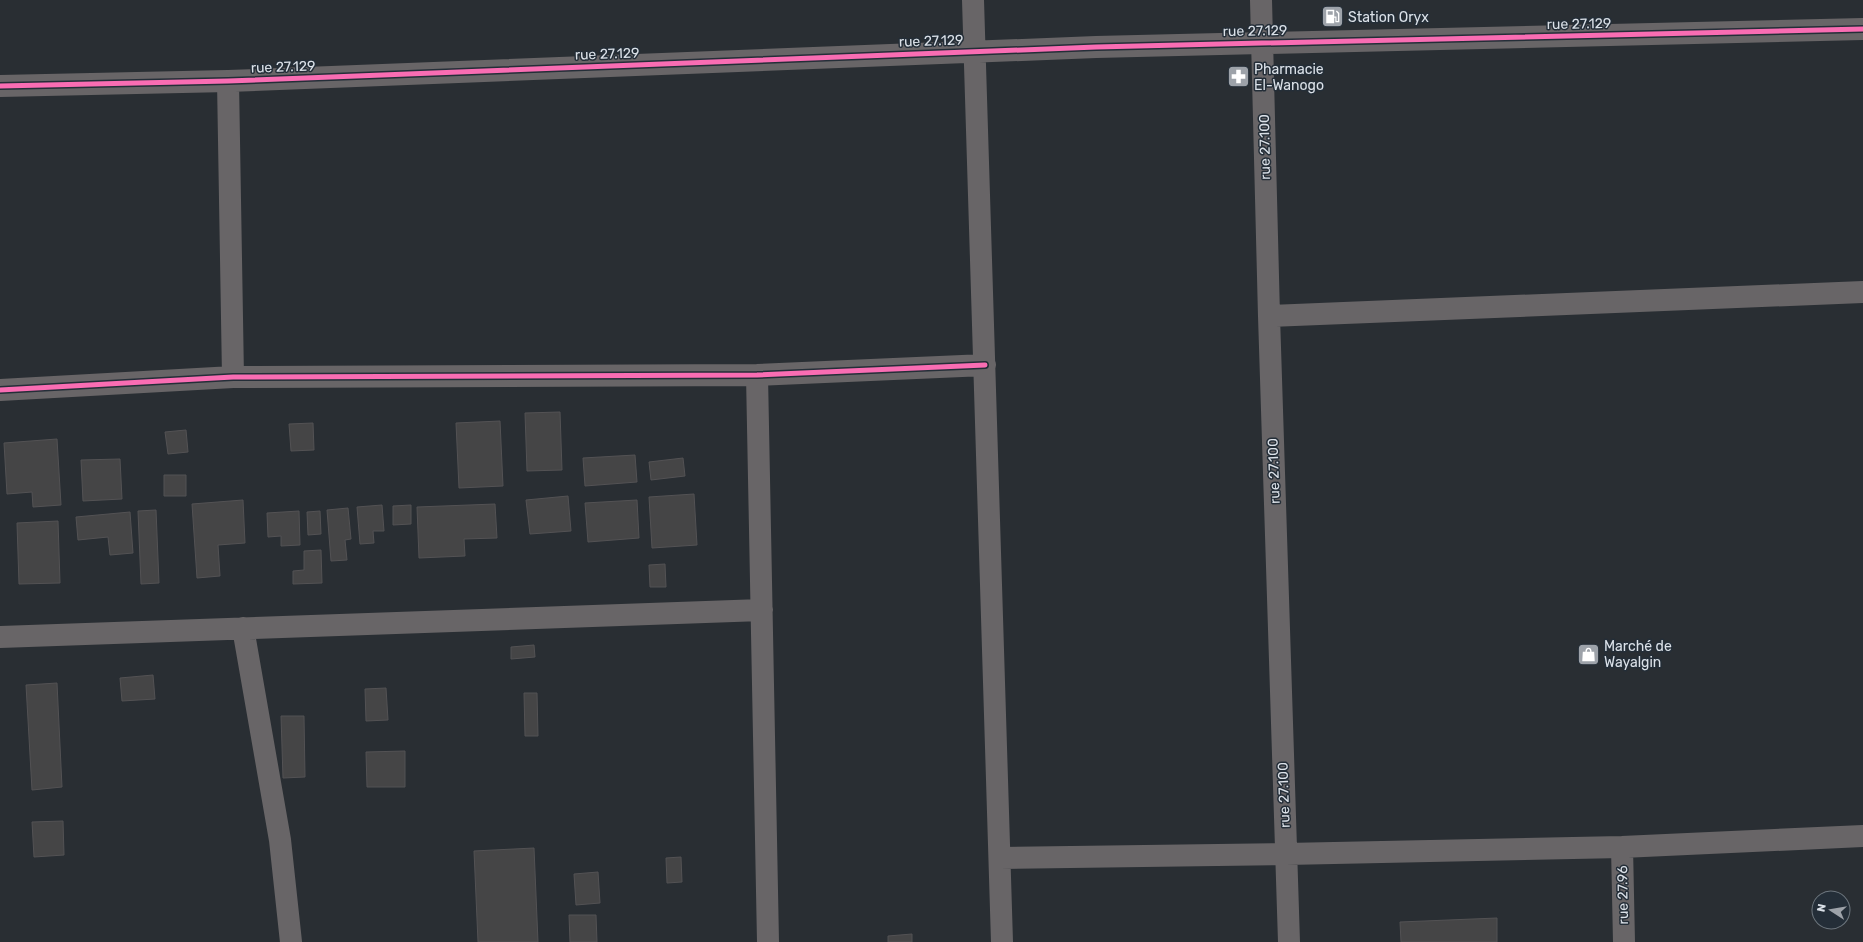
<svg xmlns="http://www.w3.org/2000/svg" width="1863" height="942" viewBox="0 0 1863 942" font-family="Rubik,sans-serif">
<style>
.building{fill:#454546;stroke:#535254}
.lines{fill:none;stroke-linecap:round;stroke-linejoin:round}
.minor{stroke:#686567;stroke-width:22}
.cycleway-casing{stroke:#242e38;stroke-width:8}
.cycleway{stroke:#f96db3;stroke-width:5}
.labels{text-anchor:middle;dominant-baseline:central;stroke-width:3;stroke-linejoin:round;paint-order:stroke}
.poi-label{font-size:14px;fill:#dbe1e8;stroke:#242e38;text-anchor:start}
.street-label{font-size:14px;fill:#dbe1e8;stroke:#242e38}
</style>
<rect width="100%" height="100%" fill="#292e33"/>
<path class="building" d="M560 412 562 470 527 471 525 413Z
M500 421 503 486 459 488 456 423Z
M313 423 314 450 291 451 289 424Z
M186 430 188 452 168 454 165 432Z
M57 439 61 505 33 507 32 492 7 494 4 443Z
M635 455 637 482 585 486 583 458Z
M683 458 685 476 651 480 649 462Z
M120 459 122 499 83 501 81 460Z
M164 475H186V496H164Z
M694 494 697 545 652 548 649 497Z
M568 496 571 531 530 534 526 500Z
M243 500 245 543 218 545 220 576 197 578 192 504Z
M637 500 639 538 588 542 585 503Z
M495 504 497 538 464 539 465 556 419 558 417 507Z
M382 505 384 531H373L374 543 360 544 357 507Z
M411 505V524L393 525V506Z
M348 508 351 539 345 540 347 560 331 561 327 510Z
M156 510 159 583 141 584 138 511Z
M299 511 300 545 281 546V536L268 537 267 513Z
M320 511 321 534 308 535 307 512Z
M130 512 133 553 110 555 108 537 78 540 76 517Z
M58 521 60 583 19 584 17 523Z
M321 550 322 583 293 584V571L304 570V551Z
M665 564 666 587H650L649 565Z
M534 645 535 657 511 659V647Z
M153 675 155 699 122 701 120 678Z
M57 683 62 787 32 790 26 685Z
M386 688 388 720 366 721 365 689Z
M524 693H537L538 736H525Z
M281 716H304L305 777 283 778Z
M405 751V787H367L366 752Z
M63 821 64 855 34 857 32 822Z
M534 848 538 942H478L474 851Z
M681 857 682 882 667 883 666 858Z
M598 872 600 903 576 905 574 874Z
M569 915H596L597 942H570Z
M1497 918V942H1401L1400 922Z
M912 934V942H888V936Z"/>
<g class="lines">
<path class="minor" d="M973 0 1002 942
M1261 0 1269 316 1289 942
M228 81 233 377
M0 86 228 81 1096 47 1863 29
M1269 316 1863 292
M757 375 768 942
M0 390 233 377 757 375 985 365
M243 628 280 840 291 942
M0 637 762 610
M1622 847 1624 942
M1000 858 1286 854 1622 847 1863 836"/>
<defs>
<path id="cycleway" d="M0 86 228 81 1096 47 1863 29
M0 390 233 377 757 375 985 365"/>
</defs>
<use href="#cycleway" class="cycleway-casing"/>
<use href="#cycleway" class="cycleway"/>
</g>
<defs>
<symbol id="fuel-square" viewBox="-11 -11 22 22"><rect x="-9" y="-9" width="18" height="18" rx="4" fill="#9da2a9" stroke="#242e38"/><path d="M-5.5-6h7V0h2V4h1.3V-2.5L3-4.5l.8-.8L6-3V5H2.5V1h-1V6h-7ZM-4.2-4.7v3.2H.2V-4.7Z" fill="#fff"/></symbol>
<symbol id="pharmacy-square" viewBox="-11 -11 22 22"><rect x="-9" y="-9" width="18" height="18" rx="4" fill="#9da2a9" stroke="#242e38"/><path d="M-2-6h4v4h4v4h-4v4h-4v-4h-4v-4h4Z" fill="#fff"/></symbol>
<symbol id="shop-square" viewBox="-11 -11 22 22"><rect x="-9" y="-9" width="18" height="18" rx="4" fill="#9da2a9" stroke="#242e38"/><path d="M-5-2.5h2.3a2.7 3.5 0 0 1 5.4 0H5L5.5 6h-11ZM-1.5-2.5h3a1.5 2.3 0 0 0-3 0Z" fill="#fff"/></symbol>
</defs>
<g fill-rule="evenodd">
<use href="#fuel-square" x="1320" y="4" width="25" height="25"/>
<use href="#pharmacy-square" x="1226" y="64" width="25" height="25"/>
<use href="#shop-square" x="1576" y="642" width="25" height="25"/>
</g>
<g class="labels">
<g class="poi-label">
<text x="1348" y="17">Station Oryx</text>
<text x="1254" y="69">Pharmacie<tspan x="1254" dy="16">El-Wanogo</tspan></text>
<text x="1604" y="646">Marché de<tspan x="1604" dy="16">Wayalgin</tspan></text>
</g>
<g class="street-label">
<text transform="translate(1579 24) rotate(-1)">rue 27.129</text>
<text transform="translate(1255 31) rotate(-1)">rue 27.129</text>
<text transform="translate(931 41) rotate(-2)">rue 27.129</text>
<text transform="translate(607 54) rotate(-2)">rue 27.129</text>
<text transform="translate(283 67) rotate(-2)">rue 27.129</text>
<text transform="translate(1265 147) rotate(-91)">rue 27.100</text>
<text transform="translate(1274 471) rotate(-92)">rue 27.100</text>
<text transform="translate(1284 795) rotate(-92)">rue 27.100</text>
<text transform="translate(1623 895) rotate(-91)">rue 27.96</text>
</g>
</g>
<g transform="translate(1831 910) rotate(282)"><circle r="19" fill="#242e38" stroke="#6d767e"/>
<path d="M0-3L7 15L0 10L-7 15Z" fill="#9da2a9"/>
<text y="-6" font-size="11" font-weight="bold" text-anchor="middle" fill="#dbe1e8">N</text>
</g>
</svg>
